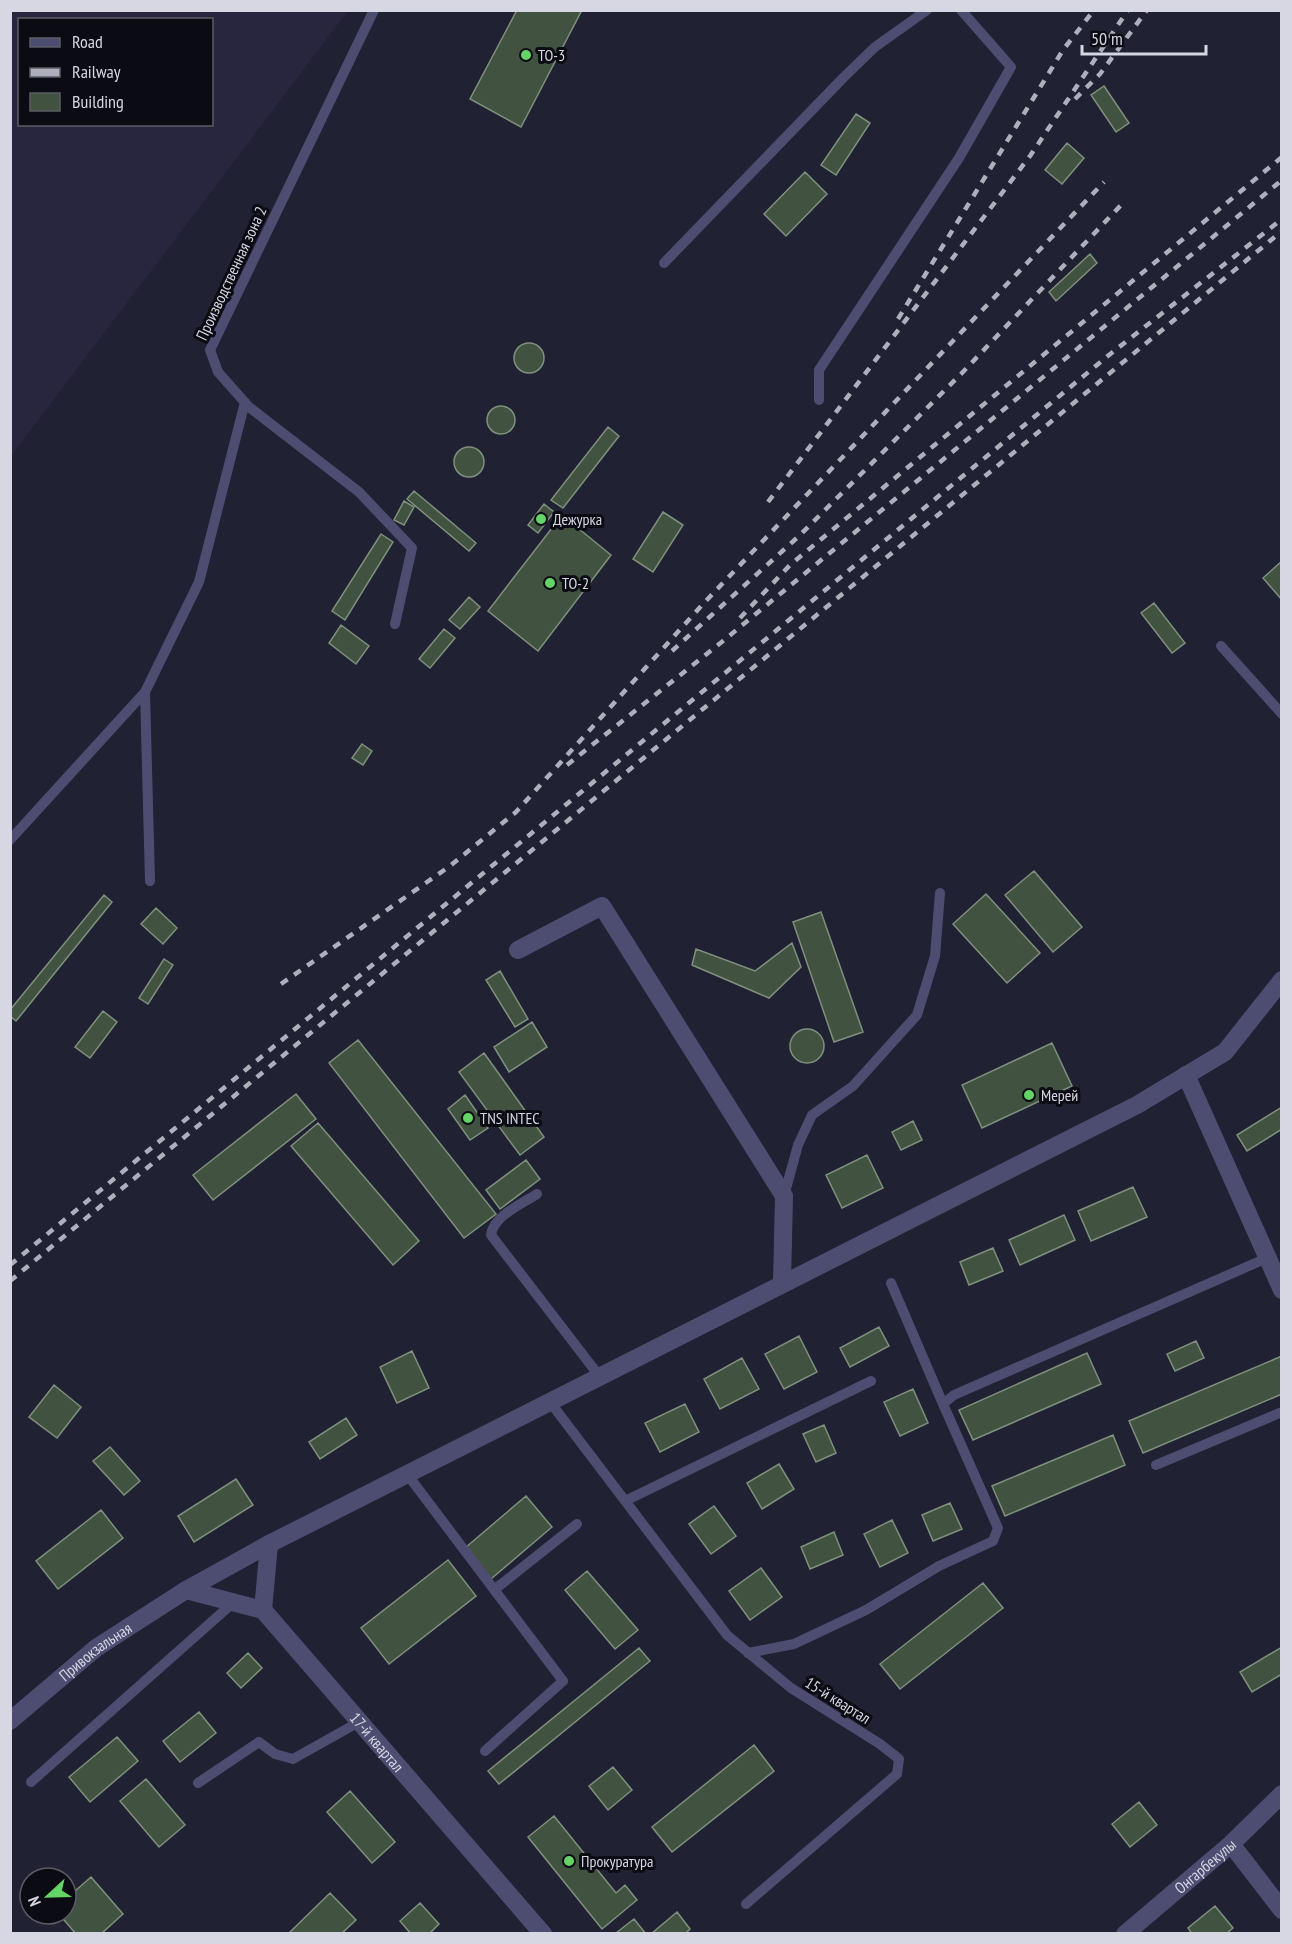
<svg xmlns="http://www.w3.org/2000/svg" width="1292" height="1944" viewBox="0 0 1292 1944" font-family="'PT Sans Narrow',sans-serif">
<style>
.built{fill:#27263e;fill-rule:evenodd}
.building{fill:#425241;stroke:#7f907e;stroke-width:1.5}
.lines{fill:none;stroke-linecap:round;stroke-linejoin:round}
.service{stroke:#4d4d71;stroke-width:10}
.minor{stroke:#4d4d71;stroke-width:18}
.tertiary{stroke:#4d4d71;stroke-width:18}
.rail{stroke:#aeafbc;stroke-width:4.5;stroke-dasharray:8 8;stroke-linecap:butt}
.poi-dot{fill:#64d467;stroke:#0b0b13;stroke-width:2}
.labels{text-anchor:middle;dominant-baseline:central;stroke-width:6;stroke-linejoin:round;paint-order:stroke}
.poi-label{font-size:16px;fill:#d6d7e3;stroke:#0b0b13;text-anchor:start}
.street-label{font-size:16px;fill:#d6d7e3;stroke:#0b0b13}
</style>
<rect width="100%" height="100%" fill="#202132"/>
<path class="built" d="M11 10 348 11 11 456 10 11ZM20 20H212V124H20Z"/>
<path class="building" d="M517 10H582L521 127 470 99Z
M1104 86 1129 123 1116 132 1091 95Z
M856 114 870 123 836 175 821 165Z
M1067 143 1084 158 1062 184 1045 170Z
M805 172 827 194 786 236 764 214Z
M1090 254 1097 263 1056 301 1049 292Z
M514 358a15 15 0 1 1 30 0a15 15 0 1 1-30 0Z
M487 420a14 14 0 1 1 28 0a14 14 0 1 1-28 0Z
M608 427 619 436 563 508 551 500Z
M454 462a15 15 0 1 1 30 0a15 15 0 1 1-30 0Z
M414 491 476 543 469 551 407 499Z
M404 501 414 507 404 525 394 520Z
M544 504 554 512 538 533 528 525Z
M663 512 683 525 653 572 633 559Z
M562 515 611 555 538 651 488 611Z
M381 534 393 542 345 620 332 611Z
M1282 561V600L1263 578Z
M469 597 480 607 460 629 449 620Z
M1154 603 1185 643 1172 653 1141 613Z
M341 625 369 646 356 664 329 643Z
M444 629 455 638 430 668 419 659Z
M362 744 372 751 363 765 352 758Z
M1034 871 1082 927 1053 952 1005 895Z
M986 894 1040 953 1007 983 953 924Z
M104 895 112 902 16 1021 10 1016V1010Z
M156 908 177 928 163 944 141 924Z
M821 912 863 1032 834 1042 793 922Z
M792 943 801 967 769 998 692 965 696 949 755 971Z
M164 959 173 965 148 1004 139 998Z
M500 971 528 1019 515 1027 486 980Z
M103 1011 117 1022 90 1058 75 1047Z
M532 1022 547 1047 509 1072 494 1047Z
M790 1046a17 17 0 1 1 34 0a17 17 0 1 1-34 0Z
M358 1040 496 1214 464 1238 329 1063Z
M1052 1043 1072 1086 982 1128 962 1085Z
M484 1053 544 1137 520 1155 459 1072Z
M296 1094 316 1119 213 1200 193 1175Z
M465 1095 488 1128 470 1140 448 1109Z
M1282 1107V1129L1247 1151 1237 1135Z
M913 1121 922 1140 901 1150 892 1132Z
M318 1123 419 1241 393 1265 291 1146Z
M867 1155 883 1188 842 1208 826 1175Z
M526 1160 540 1179 500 1209 486 1190Z
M1133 1187 1147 1217 1091 1241 1078 1211Z
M1064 1215 1075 1240 1020 1265 1009 1240Z
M993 1248 1003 1271 969 1285 960 1262Z
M879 1327 889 1346 850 1367 840 1348Z
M799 1336 817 1372 784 1389 765 1354Z
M1196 1341 1204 1358 1175 1371 1167 1354Z
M412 1351 429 1388 397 1403 380 1367Z
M1087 1353 1101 1384 973 1440 959 1410Z
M1282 1356V1394L1143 1453 1129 1421Z
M742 1358 759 1389 720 1409 704 1379Z
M54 1385 81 1407 57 1438 29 1417Z
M913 1389 928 1423 900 1436 884 1402Z
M685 1404 699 1432 660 1452 645 1423Z
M346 1418 357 1435 320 1459 309 1442Z
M824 1425 836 1453 816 1462 803 1434Z
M1113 1435 1125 1465 1005 1516 992 1486Z
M110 1447 140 1481 124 1495 93 1461Z
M779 1464 794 1489 762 1509 747 1483Z
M236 1479 253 1505 194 1542 178 1516Z
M526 1496 552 1527 491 1579 465 1548Z
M950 1503 962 1529 933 1541 922 1515Z
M714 1506 736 1536 711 1554 689 1524Z
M101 1510 123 1538 58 1589 36 1561Z
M892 1520 908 1553 880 1567 864 1534Z
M834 1532 843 1555 810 1569 801 1547Z
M448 1560 476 1596 389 1664 361 1628Z
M761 1568 782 1597 750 1620 729 1591Z
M587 1571 638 1630 615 1649 565 1590Z
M983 1583 1003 1608 900 1689 880 1664Z
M1282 1647V1674L1252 1692 1240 1672Z
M639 1648 650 1661 499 1784 488 1771Z
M248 1653 262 1668 241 1688 227 1673Z
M199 1712 216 1733 180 1762 163 1741Z
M117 1737 138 1761 90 1802 69 1777Z
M754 1745 774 1771 672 1852 652 1827Z
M613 1767 632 1790 608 1810 589 1786Z
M146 1779 185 1825 159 1847 120 1801Z
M350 1791 395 1842 372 1863 327 1812Z
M1139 1802 1157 1825 1130 1847 1112 1824Z
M554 1816 616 1893 625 1885 637 1900 602 1929 528 1837Z
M91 1877 123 1914 101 1934H76L59 1914H66V1899Z
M330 1893 356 1920 341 1934H288Z
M420 1903 439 1924 429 1934H411L400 1921Z
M1215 1906 1233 1928 1226 1934H1192L1188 1928Z
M677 1912 690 1929 685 1934H651Z
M634 1919 646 1934H616V1933Z"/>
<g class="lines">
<path class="service" d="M374 10 210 350 218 372 249 407 359 492 412 548 395 624
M664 263 843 78 875 47 927 10
M819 400V370L959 158 1011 67 961 10
M1221 646 1282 714
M10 840 145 692
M150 881 145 692 199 582 245 402
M537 1194C522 1204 493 1216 491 1235L600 1377
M784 1196 798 1145 812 1115 853 1086 917 1015 935 956 940 893
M891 1283 943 1404
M550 1402 727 1635 791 1688 880 1744 899 1759 897 1774 746 1904
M1156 1465 1282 1412
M407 1474 563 1681 485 1751
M625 1501 871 1381
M494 1590 577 1524
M748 1653 794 1644 866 1610 939 1566 993 1541 998 1528 943 1404 954 1395 1267 1258
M31 1782 234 1602
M198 1783 259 1742 275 1754 293 1759 359 1722"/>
<g class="minor">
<path d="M518 950 602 906 784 1196 782 1284"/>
<path d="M1186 1075 1282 1290"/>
<path id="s1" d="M186 1590 263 1610 543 1934"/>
<path d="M263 1610 269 1544"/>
<path d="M1231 1844 1282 1910"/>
<path id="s2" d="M1125 1934 1231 1844 1282 1794"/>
</g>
<path class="tertiary" id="s3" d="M10 1721 96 1648 186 1590 269 1544 1137 1105 1225 1052 1282 980"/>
<path class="rail" d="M1075 99 1100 74 1147 10
M898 319 1063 50 1094 10
M768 502 1030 156 1128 10
M740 618 790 565 1282 157
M672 651 799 536 961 374 1123 203
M567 765 723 641 1282 180
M281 984 450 866 516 812 703 604 1104 182
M10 1265 1109 355 1282 219
M10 1281 1282 231"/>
</g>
<g class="poi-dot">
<circle cx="526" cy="55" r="6"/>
<circle cx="541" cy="519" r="6"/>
<circle cx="550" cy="583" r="6"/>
<circle cx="1029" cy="1095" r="6"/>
<circle cx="468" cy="1118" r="6"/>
<circle cx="569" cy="1861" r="6"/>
</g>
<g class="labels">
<g class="poi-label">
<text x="538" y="55">ТО-3</text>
<text x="553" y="519">Дежурка</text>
<text x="562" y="583">ТО-2</text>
<text x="1041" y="1095">Мерей</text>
<text x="480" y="1118">TNS INTEC</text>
<text x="581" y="1861">Прокуратура</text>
</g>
<g class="street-label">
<text transform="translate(231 273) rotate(-65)">Производственная зона 2</text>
<text stroke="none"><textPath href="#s3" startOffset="110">Привокзальная</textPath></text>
<text transform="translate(838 1700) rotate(32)">15-й квартал</text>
<text stroke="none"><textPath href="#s1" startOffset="254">17-й квартал</textPath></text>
<text stroke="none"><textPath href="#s2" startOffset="105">Онгарбекулы</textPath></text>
</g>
</g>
<rect width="1292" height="1944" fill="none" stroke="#d6d7e3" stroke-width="24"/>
<rect x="18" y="18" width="195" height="108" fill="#0b0b13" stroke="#5c5d66" stroke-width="1.5"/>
<rect x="30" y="38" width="30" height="9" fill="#4d4d71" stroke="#5c5d66" stroke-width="1.5"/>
<text x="72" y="48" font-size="18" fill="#d6d7e3">Road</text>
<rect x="30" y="68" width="30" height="9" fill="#aeafbc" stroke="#5c5d66" stroke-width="1.5"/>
<text x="72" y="78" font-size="18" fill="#d6d7e3">Railway</text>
<rect x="30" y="93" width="30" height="18" fill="#425241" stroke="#5c5d66" stroke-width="1.5"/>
<text x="72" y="108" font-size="18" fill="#d6d7e3">Building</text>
<g transform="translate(48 1896) rotate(248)"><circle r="28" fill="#0b0b13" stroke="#5c5d66" stroke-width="1.5"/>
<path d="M0-4.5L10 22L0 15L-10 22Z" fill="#64d467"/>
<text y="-9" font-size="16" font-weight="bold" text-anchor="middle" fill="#d6d7e3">N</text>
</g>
<path d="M1082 45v9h124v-9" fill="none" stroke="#d6d7e3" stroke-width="3"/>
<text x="1091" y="45" font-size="18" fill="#d6d7e3" stroke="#0b0b13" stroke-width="4.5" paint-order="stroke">50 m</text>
</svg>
